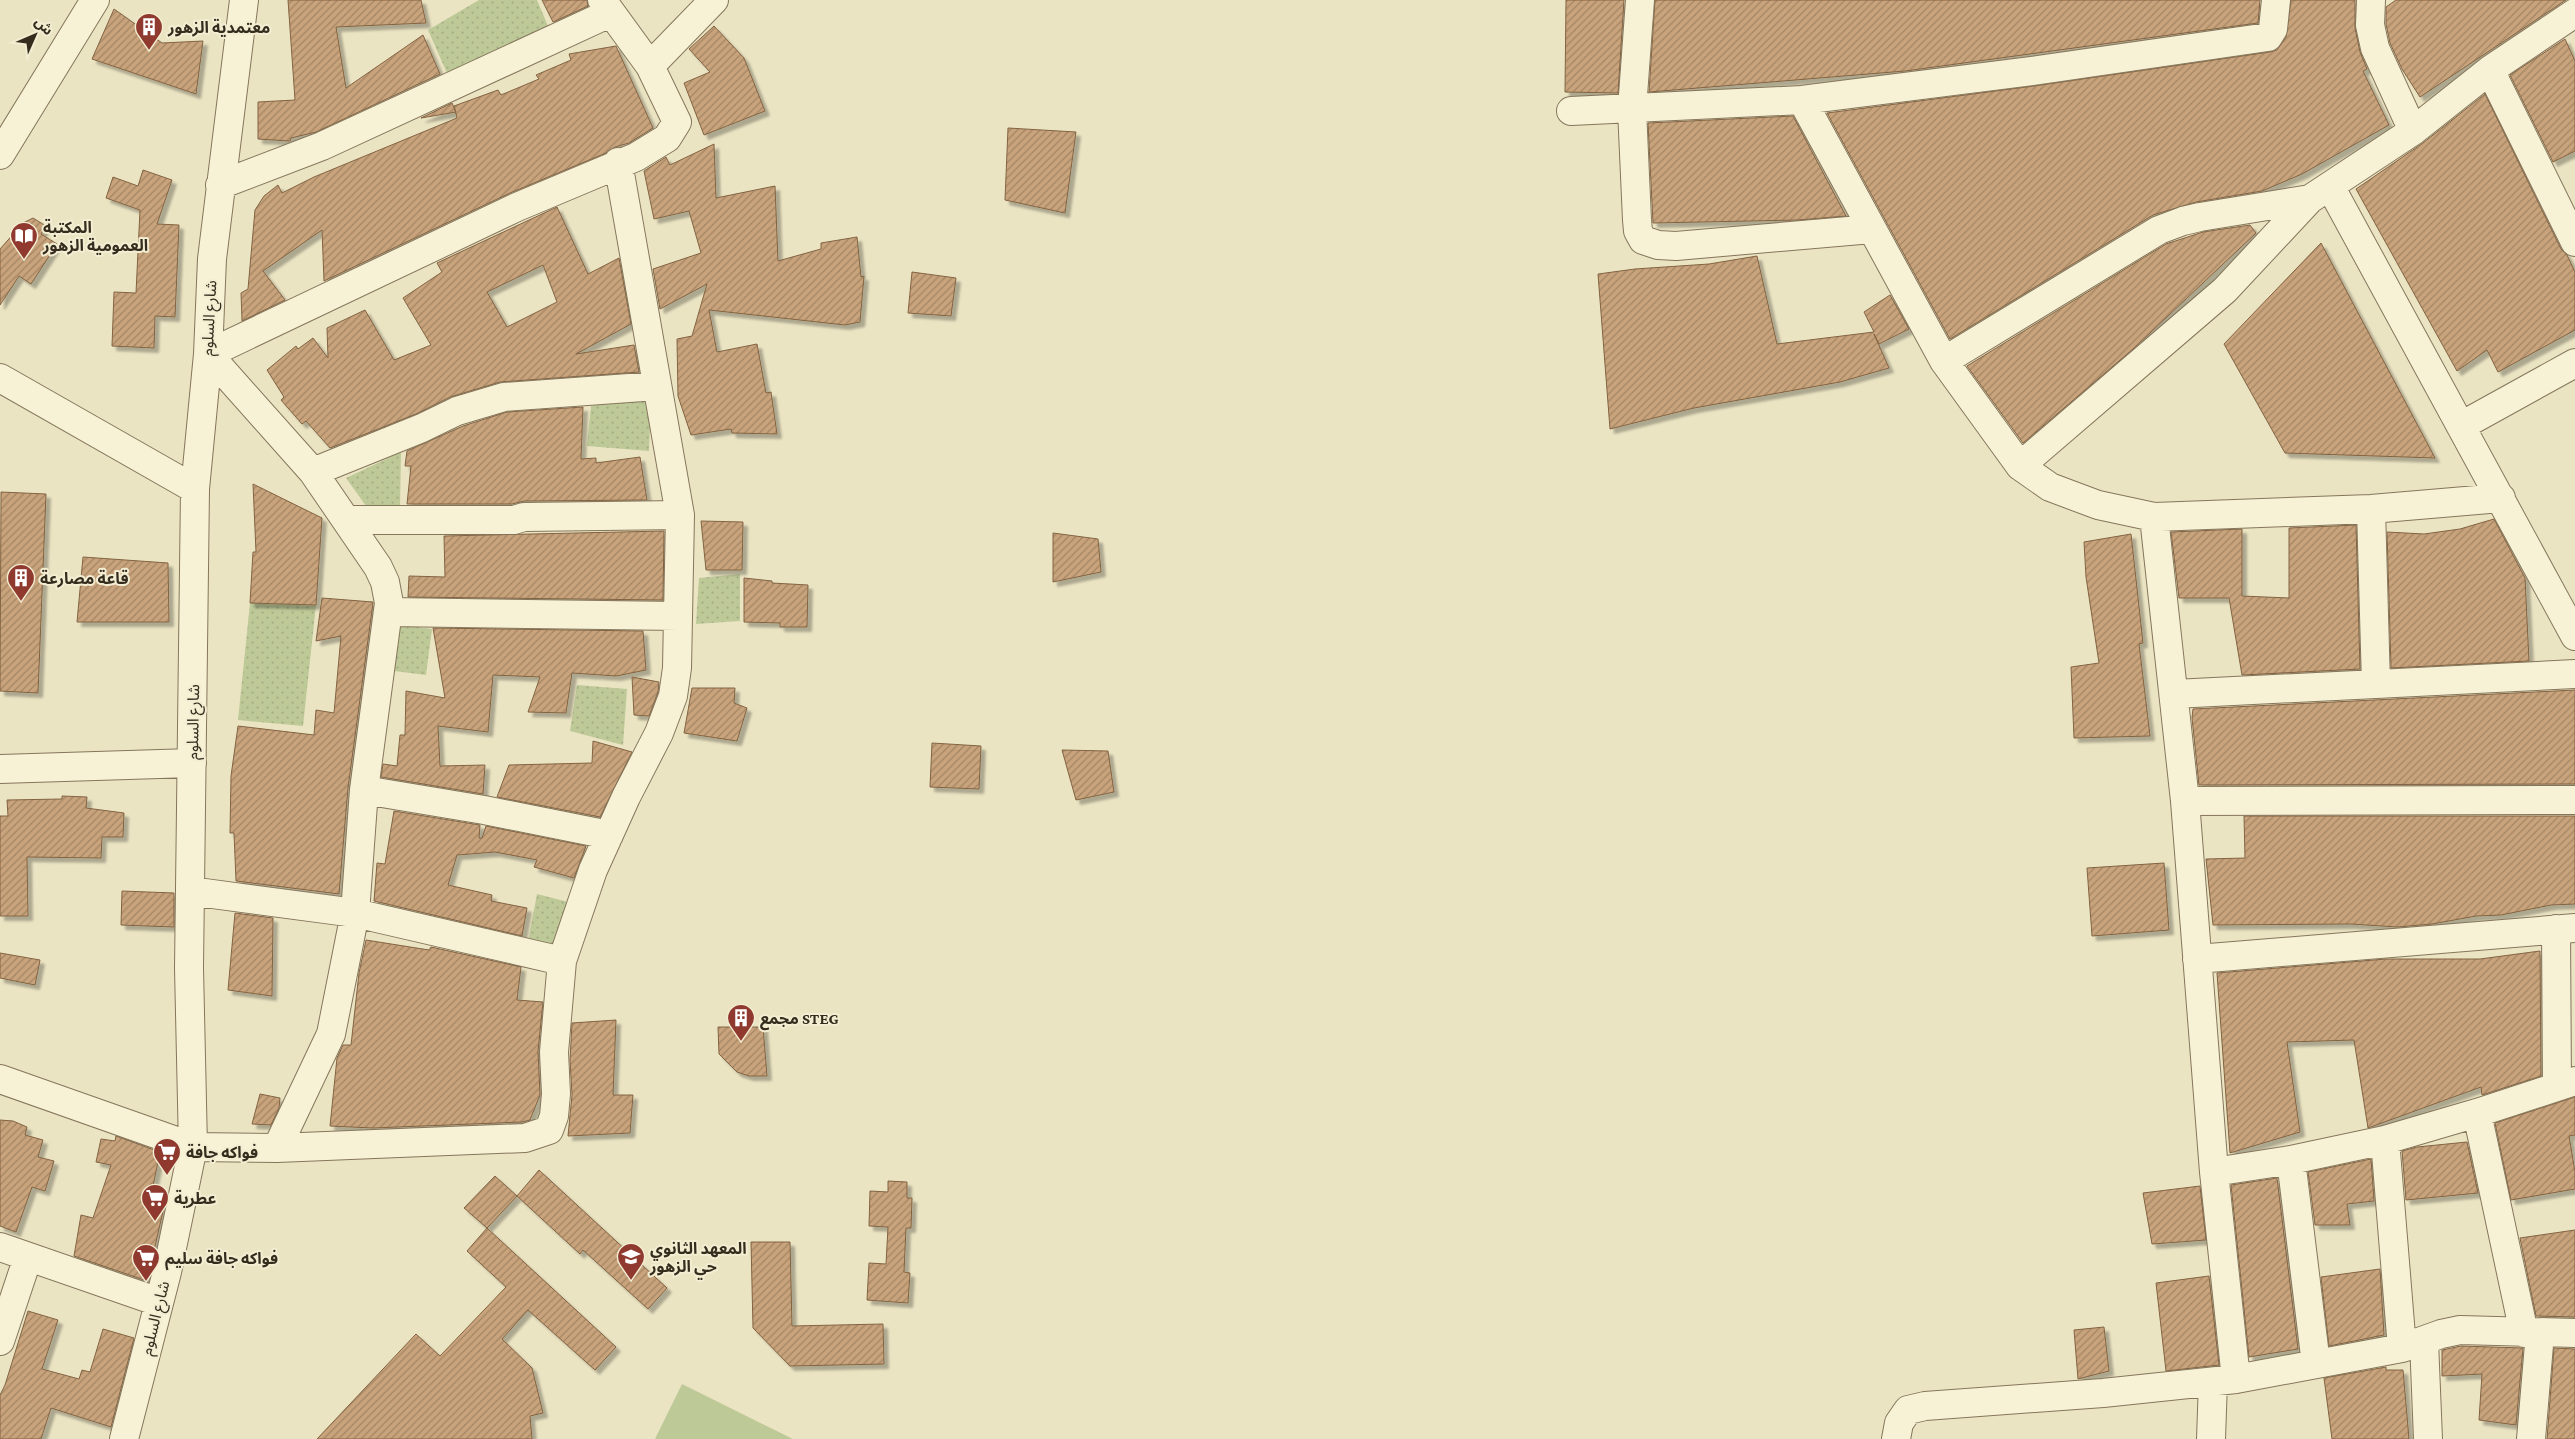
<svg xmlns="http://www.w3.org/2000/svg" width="2575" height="1439" viewBox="0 0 2575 1439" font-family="'Crimson Pro','Noto Sans Arabic',serif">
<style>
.grass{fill:url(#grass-dots)}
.pitch{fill:#bec998}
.building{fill:url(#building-hatch);stroke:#826342;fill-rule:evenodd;filter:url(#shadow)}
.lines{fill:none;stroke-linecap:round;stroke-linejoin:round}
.minor-casing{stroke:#85765b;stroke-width:30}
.minor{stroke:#f7f1d6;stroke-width:28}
.labels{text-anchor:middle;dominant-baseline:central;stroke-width:4;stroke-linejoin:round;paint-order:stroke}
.poi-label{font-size:16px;font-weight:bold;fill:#352c1e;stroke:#f3edd2;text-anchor:start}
.street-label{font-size:16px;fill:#352c1e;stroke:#f3edd2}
</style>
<defs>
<pattern id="grass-dots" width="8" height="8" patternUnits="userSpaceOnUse" patternTransform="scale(1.25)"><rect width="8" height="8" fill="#bec998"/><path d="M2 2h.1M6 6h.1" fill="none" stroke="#a4ad83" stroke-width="1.8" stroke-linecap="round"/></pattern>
<pattern id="building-hatch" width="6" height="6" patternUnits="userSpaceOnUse" patternTransform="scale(1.25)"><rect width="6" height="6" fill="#c8a37b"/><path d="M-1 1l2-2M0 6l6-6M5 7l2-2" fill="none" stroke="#a38564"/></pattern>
<filter id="shadow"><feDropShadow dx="4.5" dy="4.5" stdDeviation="1" flood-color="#0004"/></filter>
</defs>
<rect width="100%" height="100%" fill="#ebe4c3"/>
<path class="grass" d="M479 0H537L551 33 450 80 428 30Z
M651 397 649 451 587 446 591 406Z
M401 452 400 508 366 506 346 478Z
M740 574V621L696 624 699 578Z
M250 603 316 605 303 726 238 720Z
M400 625 432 629 426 675 394 671Z
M577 685 627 689 623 745 570 731Z
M537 894 572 903 560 952 528 942Z"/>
<path class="pitch" d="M682 1384 793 1439H655Z"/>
<path class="building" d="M288 0H421L426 23 336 27 346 88 423 35 440 74 316 132 291 138 290 141 258 139V102L295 100Z
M542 0H587L588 6 553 22Z
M1566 0H1624L1618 93 1565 92Z
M1655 0H2260L2258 23 1905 71 1649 92Z
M2291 0H2355V28L2360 52 2367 69 2363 71 2389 125 2302 174 2262 191 2196 202 2153 215 1950 339 1827 113 2034 86 2270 52 2277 50 2286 37Z
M2396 0H2566L2420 97 2402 69 2390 43 2386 24V7Z
M114 9 162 43 203 41 196 94 92 59Z
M714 26 744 58 765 111 704 135 684 83 710 72 689 49Z
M2565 39 2575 61V151L2553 162 2510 75Z
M616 46 653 128 629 143 615 147 606 153 510 193 324 281 322 230 263 271 285 300 242 321 241 293 248 289 255 210 264 196 278 185 282 193 314 177 457 118 454 106 498 90 501 95 539 79 536 75 571 60 569 54Z
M2485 94 2561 249 2567 255 2575 272V330L2498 372 2487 350 2457 371 2356 189 2423 143Z
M452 103 456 112 421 118Z
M1793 116 1846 216 1798 220 1653 223 1648 123Z
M1008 128 1076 132 1065 213 1005 200Z
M714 144 716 198 775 186 778 261 821 249V243L857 237 861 277 864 276 860 322 845 325 709 310 717 352 757 344 766 393 771 392 777 434 732 433 731 429 691 435 678 396 677 339 692 336 707 284 660 309 653 269 701 253 689 211 654 219 644 171 666 157 670 165Z
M143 170 172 180 157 224 179 225 175 317 155 316 154 348 112 346 114 292 136 293 140 210 106 198 113 177 138 186Z
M557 207 588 274 619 258 631 324 576 354 634 345 639 372 500 382 450 397 416 414 330 448 306 421 302 424 281 400 284 397 267 370 296 346 298 349 313 338 328 358 327 328 365 310 394 360 431 345 403 298 442 272 437 263ZM543 265 557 302 507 327 487 292Z
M33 218 46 226 41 234 57 244 31 284 19 276 0 305V249L23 223Z
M2250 225 2256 233 2133 349 2023 443 1967 366 2166 244 2203 232Z
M2321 243 2435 458 2285 453 2224 344Z
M1757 256 1777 344 1874 332 1864 312 1890 295 1909 329 1879 344 1874 334 1889 368 1840 382 1694 408 1610 429 1598 274 1635 269 1709 264Z
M912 272 956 278 951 316 908 313Z
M583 407 581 459 596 458V463L640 457 647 500 524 501 512 504H407L411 466H405L407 451 463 426 507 412Z
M253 484 322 518 316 605 250 603 253 552H256Z
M1 492 46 494 38 693 0 691Z
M2494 519 2525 578 2529 661 2391 668 2387 532 2424 534 2460 529Z
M701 521 743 522 742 570H706Z
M2356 525 2360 669 2242 675 2229 598H2179L2171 532 2242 529V596L2289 598V528Z
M664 531 663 600 408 597 409 576 445 577 444 536Z
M1053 533 1098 539 1101 572 1053 582Z
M2131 534 2143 643 2139 644 2150 736 2074 738 2071 667 2099 663 2086 577 2084 542Z
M83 557 168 563 169 622H77Z
M744 578 772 581V583L808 585 807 627H780V623L744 622Z
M322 598 373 602V603L348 788 339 894 236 881 234 833H230L231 776 238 726 314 735 316 710 334 713 341 636 316 641Z
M433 628 643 631 646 670 616 676 572 673 566 713 528 712 540 677 493 675 488 732 438 726 440 766 485 765 483 794 381 777 383 764 397 766 400 735H405L406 691 445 698Z
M632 677 659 682 658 692 649 716 634 715Z
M692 688H735L734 703 747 708 737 741 684 733Z
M2575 690V784L2199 785 2192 718 2193 709Z
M593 741 632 752 600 817 497 797 509 765 592 763Z
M932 743 981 746 979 789 930 787Z
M1062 750 1108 751 1114 792 1076 800Z
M62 796 87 797 86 808 124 813 123 837H102L101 858 27 857 28 916H0V816H8L7 800 62 799Z
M394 811 480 825 479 838H482L486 826 586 846 574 878 534 867 537 860 495 852 457 855 448 885 492 895 491 901 527 908 522 936 374 901 377 863 385 864Z
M2244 816H2575V904L2551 905 2501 915 2476 916 2432 924 2397 927 2351 924 2213 925 2206 859 2245 858Z
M2164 863 2169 930 2092 936 2087 868Z
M122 891 174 893V927L121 925Z
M235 913 273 918 272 996 228 990Z
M366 940 429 950 431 947 521 967 517 1000 543 1002 538 1051 540 1095 530 1120 522 1122 373 1128 330 1126 337 1058 343 1045H351L359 973Z
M2540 951 2541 1076 2482 1095 2481 1087 2368 1128 2354 1040 2287 1042 2300 1132 2230 1153 2217 973 2386 959H2480Z
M0 953 40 960 35 985 0 978Z
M616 1020 613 1095H633L630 1133 568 1136 572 1095 570 1060 572 1023Z
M718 1027H763L767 1076H749L737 1072 719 1054Z
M260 1094 280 1098 279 1108 271 1125 252 1124Z
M2575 1097V1135L2569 1136 2575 1172V1189L2511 1200 2495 1123Z
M0 1120 13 1121 27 1127 25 1135 43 1140 38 1157 54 1161 45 1191 32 1187 16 1232 0 1226Z
M116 1136 160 1152 152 1191 167 1194 147 1281 74 1256 81 1215 93 1218 111 1165 96 1162 101 1139 115 1141Z
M2467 1142 2478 1193 2406 1200 2402 1151 2417 1147Z
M2371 1159 2374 1201 2347 1204 2350 1225H2315L2308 1172Z
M539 1170 667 1288 648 1309 583 1250 580 1254 517 1196Z
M495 1176 517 1196 487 1228 464 1208Z
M2277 1178 2298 1349 2249 1357 2231 1185Z
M888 1181 907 1182V1198H912L911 1228H906L904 1272 910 1273 908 1303 867 1300 869 1263 886 1264 888 1227 869 1226 870 1191 888 1192Z
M2200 1186 2206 1240 2152 1244 2143 1193Z
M487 1228 616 1347 595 1370 528 1310 502 1339 532 1368 543 1413 530 1416 532 1439H317L416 1334 440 1356 506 1287 467 1251Z
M2575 1230V1317L2536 1316 2520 1238Z
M751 1242H790L792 1326 883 1324 884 1364 790 1366 753 1328Z
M2380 1269 2384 1335 2329 1346 2321 1277Z
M2209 1276 2219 1365 2166 1371 2156 1283Z
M28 1311 58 1320 42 1369 79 1379 82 1370 90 1372 103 1329 134 1338 111 1427 51 1408 41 1439H0V1395L5 1385Z
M2104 1327 2109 1371 2078 1379 2074 1330Z
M2461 1346 2523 1348 2516 1425 2479 1420 2482 1374 2442 1376V1350Z
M2554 1348 2575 1349V1439H2547Z
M2386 1367V1370H2403L2409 1439H2332L2324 1378Z"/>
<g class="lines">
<defs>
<path id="minor" d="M1640 0 1632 109 1637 220 1638 231 1643 240 1658 245 1676 246 1872 229
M2371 0 2370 25 2375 48 2413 131
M650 66 714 0
M2490 70 2575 242
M1802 100 1944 361 2020 466 2050 487 2098 505 2154 517 2371 509 2501 498
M1571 111 1802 100 2032 71 2268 37 2273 29 2276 0
M0 155 95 0
M220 185 322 146 610 13
M2330 186 2575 636
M1944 361 2159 230 2183 221 2200 217 2310 199
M0 378 195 489
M2461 426 2575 363
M2020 466 2225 290 2310 199 2413 131 2490 70 2575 13
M313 472 422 428 457 411 504 397 657 386
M2371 509 2376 684
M2154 517 2185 801 2214 1172 2291 1160 2385 1140 2477 1113 2575 1081
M346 520H514L524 517 680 515
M389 612 678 616
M2174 694 2575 674
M0 769 192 763
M364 790 484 810 609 835
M2185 801 2575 800
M190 891 355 913 562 961
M2556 929 2557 1086
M2197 959 2575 928
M0 1079 193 1147 277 1148 525 1138 549 1130 554 1116 556 1094 554 1052 562 961 593 870 626 797 659 733 673 696 677 668 680 515 618 162
M2477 1113 2524 1333
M2385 1140 2402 1348
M277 1148 331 1034 355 913 364 790 389 603 385 582 378 567 313 472 208 354 517 207 636 157 667 138 677 122 650 66 602 0
M2291 1160 2316 1364
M2214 1172 2236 1379 2402 1348 2441 1334 2460 1330 2575 1333
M0 1247 159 1302
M0 1341 28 1257
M2424 1341 2428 1439
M124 1439 167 1272 193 1147 189 968 195 489 208 354 212 259 244 0
M1896 1439 1899 1423 1908 1410 1925 1406 2103 1393 2236 1379
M2211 1439 2213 1382
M2531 1439 2540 1333"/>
</defs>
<use href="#minor" class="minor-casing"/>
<use href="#minor" class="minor"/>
</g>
<defs>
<symbol id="building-pin" viewBox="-11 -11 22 30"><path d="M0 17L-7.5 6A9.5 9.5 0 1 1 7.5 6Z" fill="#90392e" stroke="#f3edd2"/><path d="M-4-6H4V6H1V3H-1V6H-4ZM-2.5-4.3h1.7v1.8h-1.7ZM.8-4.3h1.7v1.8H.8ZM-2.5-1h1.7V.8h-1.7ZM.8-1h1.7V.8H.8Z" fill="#fff"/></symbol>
<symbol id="library-pin" viewBox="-11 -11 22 30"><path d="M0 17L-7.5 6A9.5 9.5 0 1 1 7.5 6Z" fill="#90392e" stroke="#f3edd2"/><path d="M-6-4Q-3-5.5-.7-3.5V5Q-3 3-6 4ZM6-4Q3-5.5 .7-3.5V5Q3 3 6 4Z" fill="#fff"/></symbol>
<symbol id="supermarket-pin" viewBox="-11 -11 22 30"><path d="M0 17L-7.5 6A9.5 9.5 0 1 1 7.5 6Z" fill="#90392e" stroke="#f3edd2"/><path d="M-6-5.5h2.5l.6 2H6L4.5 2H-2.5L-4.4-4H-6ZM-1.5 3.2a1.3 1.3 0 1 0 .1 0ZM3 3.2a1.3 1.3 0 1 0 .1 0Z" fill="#fff"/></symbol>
<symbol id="school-pin" viewBox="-11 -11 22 30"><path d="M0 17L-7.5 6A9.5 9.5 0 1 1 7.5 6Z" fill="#90392e" stroke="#f3edd2"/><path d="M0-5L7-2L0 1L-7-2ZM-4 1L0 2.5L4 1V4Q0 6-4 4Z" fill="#fff"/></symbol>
</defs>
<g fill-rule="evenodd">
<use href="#building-pin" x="133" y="11" width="32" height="43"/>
<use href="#library-pin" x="8" y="220" width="32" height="43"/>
<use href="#building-pin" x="5" y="562" width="32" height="43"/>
<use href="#building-pin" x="725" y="1002" width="32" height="43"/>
<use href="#supermarket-pin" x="151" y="1136" width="32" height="43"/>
<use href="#supermarket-pin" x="139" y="1182" width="32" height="43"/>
<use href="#school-pin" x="615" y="1241" width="32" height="43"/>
<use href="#supermarket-pin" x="130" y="1242" width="32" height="43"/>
</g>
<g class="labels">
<g class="poi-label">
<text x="168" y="27">معتمدية الزهور</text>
<text x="43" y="227">المكتبة<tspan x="43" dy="18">العمومية الزهور</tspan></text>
<text x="40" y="578">قاعة مصارعة</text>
<text x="760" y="1018">مجمع STEG</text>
<text x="186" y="1152">فواكه جافة</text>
<text x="174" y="1198">عطرية</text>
<text x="650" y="1248">المعهد الثانوي<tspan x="650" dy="18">حي الزهور</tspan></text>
<text x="165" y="1258">فواكه جافة سليم</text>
</g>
<g class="street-label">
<text transform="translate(209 318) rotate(-87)">شارع السلوم</text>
<text transform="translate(193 722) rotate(-89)">شارع السلوم</text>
<text transform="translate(155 1318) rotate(-76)">شارع السلوم</text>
</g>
</g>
<g transform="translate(35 35) rotate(45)" stroke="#f3edd2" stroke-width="4" paint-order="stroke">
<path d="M0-4L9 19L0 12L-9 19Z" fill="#352c1e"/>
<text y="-8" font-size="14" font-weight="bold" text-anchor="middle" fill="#352c1e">ش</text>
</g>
</svg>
